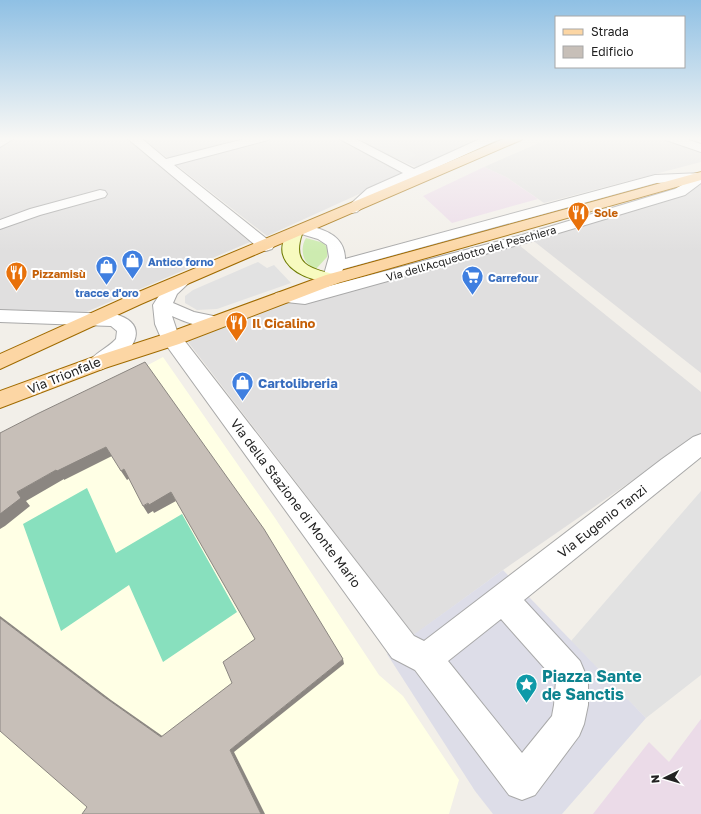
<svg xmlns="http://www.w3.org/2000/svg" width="701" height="814" viewBox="0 0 701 814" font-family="'Golos Text',sans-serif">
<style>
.residential{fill:#e0dfdf}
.industrial{fill:#ebdbe8}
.education{fill:#ffffe5}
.grass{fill:#cdebb0}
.pitch{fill:#88e0be}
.parking{fill:#e2e2e2}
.plaza{fill:#dddde8}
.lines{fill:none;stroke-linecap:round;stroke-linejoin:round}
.street-casing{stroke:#a9a9a9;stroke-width:2}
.secondary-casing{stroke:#707d05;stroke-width:2}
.primary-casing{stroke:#a06b00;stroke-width:2}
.street{fill:#fff;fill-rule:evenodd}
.secondary{fill:#f7fabf;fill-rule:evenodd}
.primary{fill:#fcd6a4;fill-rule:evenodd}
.shaded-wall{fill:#8b8681}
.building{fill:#c7bfb8;stroke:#8b8681}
.labels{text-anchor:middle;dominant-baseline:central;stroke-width:4;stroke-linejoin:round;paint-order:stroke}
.far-food-label{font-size:11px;font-weight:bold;fill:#c56008;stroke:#fff;text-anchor:start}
.far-street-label{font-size:11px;fill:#222;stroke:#fff}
.far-shop-label{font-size:11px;font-weight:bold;fill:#366cbe;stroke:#fff;text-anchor:start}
.food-label{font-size:13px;font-weight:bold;fill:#c56008;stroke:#fff;text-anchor:start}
.street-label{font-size:13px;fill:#222;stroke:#fff}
.shop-label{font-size:13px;font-weight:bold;fill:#366cbe;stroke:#fff;text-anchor:start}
.near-culture-label{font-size:16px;font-weight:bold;fill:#0d838f;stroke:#fff;text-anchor:start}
</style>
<rect width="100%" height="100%" fill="#f2efe9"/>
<path class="residential" d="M15 138H126L250 242 86 312H0V145Z
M142 138H339L345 143 403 174 267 236Z
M351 138H481L418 168Z
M550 138H660L701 152V162L544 203 506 177 484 167Z
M701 185V373L526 235 652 196Z
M519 245 701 392V433L503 570 414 635 188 342 285 302 302 303Z"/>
<path class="industrial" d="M484 167 506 177 538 199 452 223 423 196Z
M701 719V814H593L649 742 669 762Z"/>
<path class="education" d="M163 357 275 518 379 675 403 696 459 780 449 814H0V444Z"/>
<path class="grass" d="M306 238 324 243 328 249 327 257 316 269C303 265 299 249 306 238Z"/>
<path class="pitch" d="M87 488 116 553 182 514 237 612 163 662 129 585 61 631 23 524Z"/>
<path class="parking" d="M358 138H385L417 155 405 162Z
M258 262 267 268 274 265 291 283 217 309 197 310 185 303V296L193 290Z
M701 491V675L646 718 571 641Z"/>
<path class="plaza" d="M503 570 646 718 562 814H493L475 791 387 654Z"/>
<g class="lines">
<defs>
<path id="street" d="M0 138H15L0 147Z
M127 138H141L166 159 248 138H270L268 140 174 165 272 243 274 246 272 249 266 251 260 249Z
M338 138H354L414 169 482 138H499L497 140 377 195 357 212 352 213 347 212 345 209 367 189 403 173Z
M664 138H683L701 144V152L666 140Z
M701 173V183L685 195 532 241 305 304 276 301 273 297 276 293C288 290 301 293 314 290L522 235 675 189 687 182 656 183 343 269 338 282 332 283 326 282 323 278 329 257 327 245 318 239 298 233 295 230 298 227C304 225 310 227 317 228 333 233 345 241 345 259L655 175Z
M100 190 105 191 107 194 105 197 40 215 0 229V220L30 209Z
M184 274 190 275 193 279 177 294 173 303 194 312 223 318 225 322 223 326C207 330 187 323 172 316L177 331 414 636 424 641 662 459 693 437 701 434V457L524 600 580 661 588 680V705L584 724 579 736 535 795 522 800 509 795 415 670 392 658 161 338 155 324 153 305C161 293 168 278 184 274ZM501 619 556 681 554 705 552 716 522 753 448 661Z
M0 310 115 314C147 323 138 346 116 361 111 364 106 368 100 370 97 370 94 369 91 368L88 363C94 353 108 348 116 339L117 331 111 326 0 322Z"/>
<path id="secondary" d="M294 229 299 231 302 234C291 266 312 269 338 275L341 279 338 283C330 285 322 282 313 279 290 272 272 255 289 231Z"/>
<path id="primary" d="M506 138H523L521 140 141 304 0 369V354L129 296Z
M701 172V180L338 283 179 344 105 368 0 408V391L91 358 165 334 326 275Z"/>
</defs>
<use href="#street" class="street-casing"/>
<use href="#secondary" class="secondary-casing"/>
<use href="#primary" class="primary-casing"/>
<use href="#street" class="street"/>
<use href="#secondary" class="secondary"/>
<use href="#primary" class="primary"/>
</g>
<path class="shaded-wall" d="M106 447 112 456 64 480V479L26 501 30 506 5 526 0 529V514L17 492 56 470Z
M124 469 130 478 127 480 121 471Z
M171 492 176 501 154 513 153 511 148 514 143 506Z
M0 616 111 700 168 740 161 737 103 696 0 618Z
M343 659 344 664 234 752 265 814H261L230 750Z"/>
<path class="building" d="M145 362 264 529 343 659 230 750 261 814H82L87 807 0 731V618L103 696 161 737 232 683 223 662 255 639 171 492 149 505 148 503 143 506 124 469 121 471 106 447 57 471 56 470 17 492 21 498 0 514V433L37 414Z"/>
<linearGradient id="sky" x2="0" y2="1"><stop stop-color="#8fc0e4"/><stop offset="0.55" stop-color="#f9f8f5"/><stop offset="1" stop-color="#f9f8f5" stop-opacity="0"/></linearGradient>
<rect width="701" height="252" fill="url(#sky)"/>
<defs>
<symbol id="restaurant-pin" viewBox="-11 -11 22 30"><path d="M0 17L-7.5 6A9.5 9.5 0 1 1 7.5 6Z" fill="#e8710a" stroke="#fff"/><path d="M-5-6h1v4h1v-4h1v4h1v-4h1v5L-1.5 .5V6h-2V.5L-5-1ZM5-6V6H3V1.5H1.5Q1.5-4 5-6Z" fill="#fff"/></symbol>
<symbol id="shop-pin" viewBox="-11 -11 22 30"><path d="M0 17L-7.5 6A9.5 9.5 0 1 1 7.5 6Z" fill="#3f7fe0" stroke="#fff"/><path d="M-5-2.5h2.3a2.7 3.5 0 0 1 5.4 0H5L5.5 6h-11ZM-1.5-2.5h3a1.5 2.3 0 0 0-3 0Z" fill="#fff"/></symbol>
<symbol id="supermarket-pin" viewBox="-11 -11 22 30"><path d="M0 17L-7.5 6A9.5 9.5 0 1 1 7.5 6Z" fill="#3f7fe0" stroke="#fff"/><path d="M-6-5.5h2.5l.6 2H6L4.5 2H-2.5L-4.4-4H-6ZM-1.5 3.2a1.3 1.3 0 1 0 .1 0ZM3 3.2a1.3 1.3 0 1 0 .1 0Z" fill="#fff"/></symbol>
<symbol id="sight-pin" viewBox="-11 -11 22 30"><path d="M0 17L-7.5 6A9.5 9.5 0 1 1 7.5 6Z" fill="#0f9aa8" stroke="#fff"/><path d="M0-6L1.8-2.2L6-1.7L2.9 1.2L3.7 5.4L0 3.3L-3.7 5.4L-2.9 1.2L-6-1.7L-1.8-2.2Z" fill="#fff"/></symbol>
</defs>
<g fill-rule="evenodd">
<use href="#restaurant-pin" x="566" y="200" width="25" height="34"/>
<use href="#shop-pin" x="120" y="248" width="25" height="34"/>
<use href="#shop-pin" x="94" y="254" width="25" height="34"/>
<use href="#restaurant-pin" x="4" y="260" width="25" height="34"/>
<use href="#supermarket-pin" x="460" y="264" width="25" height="34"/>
<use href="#restaurant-pin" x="224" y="310" width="25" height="34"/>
<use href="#shop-pin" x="230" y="370" width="25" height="34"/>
<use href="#sight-pin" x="514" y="672" width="25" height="34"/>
</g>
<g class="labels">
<g class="far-food-label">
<text x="594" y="212">Sole</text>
<text x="32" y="273">Pizzamisù</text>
</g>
<g class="far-street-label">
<text transform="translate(471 253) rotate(-16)">Via dell'Acquedotto del Peschiera</text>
</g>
<g class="far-shop-label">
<text x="148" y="261">Antico forno</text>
<text x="488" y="277">Carrefour</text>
<text x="107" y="292" text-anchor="middle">tracce d'oro</text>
</g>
<g class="food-label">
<text x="252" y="323">Il Cicalino</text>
</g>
<g class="street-label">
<text transform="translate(64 375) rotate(-22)">Via Trionfale</text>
<text transform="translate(296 503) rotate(53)">Via della Stazione di Monte Mario</text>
<text transform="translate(602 521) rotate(-38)">Via Eugenio Tanzi</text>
</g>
<g class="shop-label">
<text x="258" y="383">Cartolibreria</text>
</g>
<g class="near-culture-label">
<text x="542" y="676">Piazza Sante<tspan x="542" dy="18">de Sanctis</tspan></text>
</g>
</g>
<rect x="555" y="16" width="130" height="52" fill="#ffffff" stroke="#a7a7a7"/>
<rect x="563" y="29" width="20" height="6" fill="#fcd6a4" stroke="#a7a7a7"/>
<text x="591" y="36" font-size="12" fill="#222222">Strada</text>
<rect x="563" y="46" width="20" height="12" fill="#c7bfb8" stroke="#a7a7a7"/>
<text x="591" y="56" font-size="12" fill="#222222">Edificio</text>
<g transform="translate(665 778) rotate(265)" stroke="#ffffff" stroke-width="3" paint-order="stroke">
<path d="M0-3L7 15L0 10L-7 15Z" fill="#222222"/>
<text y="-6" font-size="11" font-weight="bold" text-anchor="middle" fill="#222222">N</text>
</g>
</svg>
